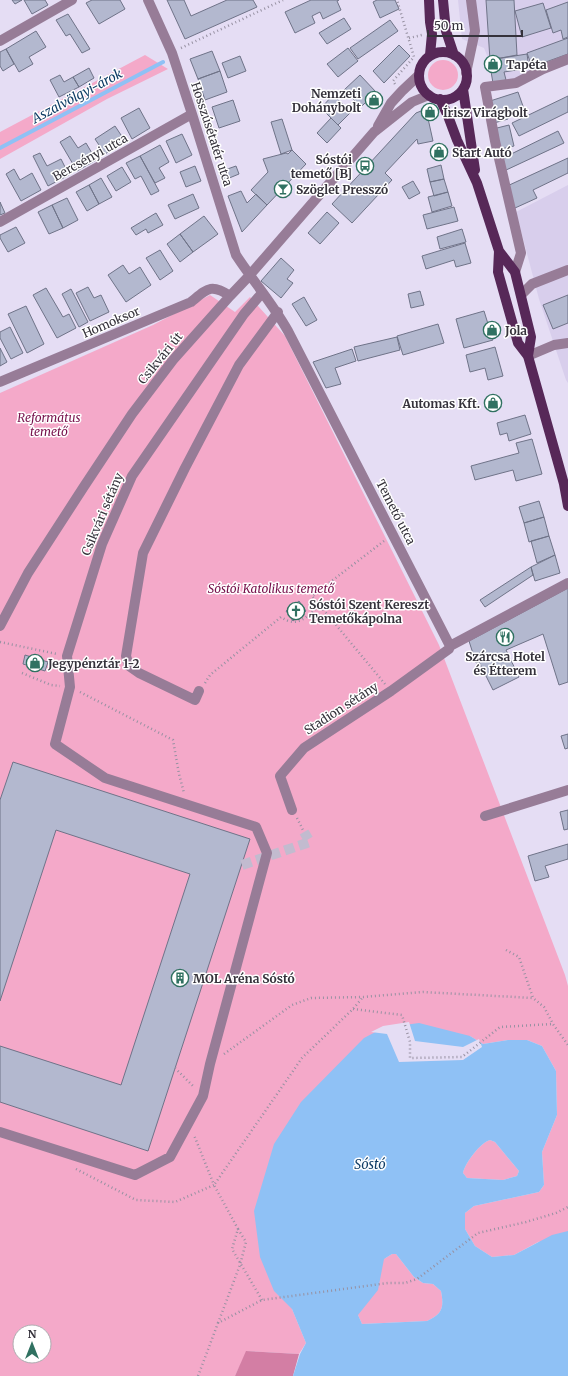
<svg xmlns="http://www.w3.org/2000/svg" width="568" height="1376" viewBox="0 0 568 1376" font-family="Merriweather,serif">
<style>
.built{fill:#d8ceec}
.green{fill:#f4a9c9;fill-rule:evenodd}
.forest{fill:#d37ea4}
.water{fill:#8fc1f5;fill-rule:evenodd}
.pier{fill:#e5ddf4}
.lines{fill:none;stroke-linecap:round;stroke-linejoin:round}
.stream{stroke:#8fc1f5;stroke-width:4}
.building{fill:#b3b8cf;stroke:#6f7388}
.minor-tunnel{stroke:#c2bbcf;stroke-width:10;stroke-dasharray:10 5;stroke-linecap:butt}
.path{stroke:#9791a2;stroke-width:2.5;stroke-dasharray:1 3;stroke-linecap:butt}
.minor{stroke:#977c97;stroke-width:10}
.major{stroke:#572858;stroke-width:10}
.labels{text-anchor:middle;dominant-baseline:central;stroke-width:3;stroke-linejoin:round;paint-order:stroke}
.poi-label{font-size:12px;font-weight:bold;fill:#35323b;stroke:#fff;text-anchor:start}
.street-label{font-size:12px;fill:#35323b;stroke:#fff}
.park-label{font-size:12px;font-style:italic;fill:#76104b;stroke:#fff}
.water-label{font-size:13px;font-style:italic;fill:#103d66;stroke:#fff}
</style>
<rect width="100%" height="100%" fill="#e5ddf4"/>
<path class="built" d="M458 0H568V65L499 85 484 48 462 39Z
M568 185V383L566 380 539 299 516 212Z"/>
<path class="green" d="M145 55 168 69 107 99 0 159V132Z
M428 75a15 15 0 1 1 30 0a15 15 0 1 1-30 0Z
M210 295 235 312 250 297 285 336 439 645 565 975 568 986V1376L397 1363 540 1241 514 1255 492 1257 475 1246 465 1229V1213L474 1206 539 1192 544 1185 542 1152 557 1115 556 1071 542 1046 527 1040H508L483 1044 470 1036 409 1235 384 1259 392 1254H396L414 1277 423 1283 433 1284 441 1291C444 1307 443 1314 427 1321L362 1324 358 1315 292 1309 306 1343 299 1354 247 1351 235 1376H0V393L153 325ZM20 1332H44V1356H20Z
M490 1140 495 1142 519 1171 517 1176 503 1180 467 1178 463 1173C465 1163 480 1143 490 1140Z"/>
<path class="forest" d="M246 1351 299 1354 293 1376H235Z"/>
<path class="water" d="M419 1023 470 1036 483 1044 508 1040H527L542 1046 556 1071 557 1115 542 1152 544 1185 539 1192 474 1206 465 1213V1229L475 1246 492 1257 514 1255 552 1235 568 1231V1376H293L300 1354 306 1343 292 1309 274 1291 260 1257 254 1211 274 1144 301 1102 364 1038 383 1028ZM490 1140 495 1142 519 1171 517 1176 503 1180 467 1178 463 1173C465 1163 480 1143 490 1140ZM392 1254H396L414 1277 423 1283 433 1284 441 1291C444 1307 443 1314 427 1321L362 1324 358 1315 378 1290 384 1259Z"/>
<path class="pier" d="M409 1022 415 1041 463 1047 479 1039 482 1047 463 1060 399 1062 387 1034 371 1032 383 1026Z"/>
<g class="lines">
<path class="stream" d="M0 148 163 62"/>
</g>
<path class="building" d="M12 0H22L15 4Z
M24 0H45L48 5 32 14Z
M92 0H120L125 9 99 24 86 3Z
M167 0H184L191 16 227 0H253L257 7 185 39Z
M311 0H339L337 1 341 10 323 19 320 12 312 16 315 23 295 33 285 12Z
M377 0H395L399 9 380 18 373 2Z
M486 0H514L517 55 490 60Z
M568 2V37L563 39 561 30 553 33 546 10Z
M543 3 551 28 522 37 515 11Z
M68 14 90 49 82 53 70 34 66 36 56 20Z
M344 18 351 29 327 44 319 33Z
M390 20 398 31 358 59 350 48Z
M36 31 46 47 29 57 33 64 19 72 6 49Z
M568 38V54L532 67 527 53Z
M399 45 410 56 384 83 373 71Z
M348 48 358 61 338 77 327 64Z
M6 49 14 64 3 71 0 66V52Z
M212 51 220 71 198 79 190 59Z
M527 54 529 68 504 72 506 80 493 83 489 60Z
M240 56 246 71 228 78 222 63Z
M89 68 94 78 79 87 73 77Z
M220 71 227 92 205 100 198 79Z
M60 75 64 82 73 77 79 87 59 97 50 80Z
M360 75 376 92 361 107 344 90Z
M518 92 524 109 507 115 508 119 494 123 487 102Z
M333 95 351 112 338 125 321 108Z
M568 96V112L519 136 512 123Z
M233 100 240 121 219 128 212 107Z
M139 108 150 128 132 139 121 118Z
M421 111 427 114 433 141 418 144 417 139 385 173 392 180 352 223 332 204 416 113Z
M331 118 341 128 327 143 317 133Z
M282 119 292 150 281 154 271 122Z
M509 125 514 146 497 150 493 129Z
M115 126 125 141 105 154 95 139Z
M558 131 564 143 504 171 499 160Z
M182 134 192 155 176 163 166 141Z
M70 136 78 148 86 143 96 160 77 171 60 142Z
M160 145 169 162 159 168 165 178 155 183 140 156Z
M292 150 306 164 267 205 251 190 268 172 263 159 286 153 288 154Z
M40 153 47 166 61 159 69 175 48 186 33 156Z
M140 156 159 191 151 195 141 176 135 179 126 163Z
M568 158V173L533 190 537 198 515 208 505 187Z
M441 165 444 179 430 182 427 169Z
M195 166 201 181 186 187 180 172Z
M236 166 239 174 222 181 219 172Z
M122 167 131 182 116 191 107 176Z
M14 169 20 180 32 173 41 190 21 201 6 174Z
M101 178 112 197 99 204 89 185Z
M444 179 448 192 434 196 430 182Z
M413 181 420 193 409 199 402 187Z
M89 185 99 204 87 211 76 192Z
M241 191 247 203 256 194 267 205 242 232 228 196Z
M448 192 452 206 432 212 428 197Z
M193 194 199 208 175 219 168 205Z
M67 198 78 220 63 228 52 205Z
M0 202 5 213 0 215Z
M52 205 63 228 49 234 38 212Z
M454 207 458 221 427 229 423 215Z
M327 212 339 223 320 244 308 233Z
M156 213 163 225 148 233 146 229 136 235 131 228Z
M204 216 218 234 193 252 180 234Z
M16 227 25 243 8 252 0 238V235Z
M462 229 466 242 440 249 437 237Z
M180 234 193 252 180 262 167 244Z
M465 243 471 263 456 267 454 260 426 269 422 256Z
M160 250 173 271 160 280 146 258Z
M281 258 294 270 287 279 293 283 281 298 261 281Z
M123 265 129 274 140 267 151 285 126 302 108 275Z
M88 287 94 298 101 295 109 312 90 321 76 293Z
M46 288 63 317 69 314 76 328 57 338 33 295Z
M71 289 88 322 79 327 62 294Z
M420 291 424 305 411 308 408 294Z
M568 295V323L553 329 543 305Z
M304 297 317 320 306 326 292 304Z
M26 306 44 344 27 353 8 314Z
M484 311 493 340 464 348 456 319Z
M438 324 444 343 403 355 397 336Z
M10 327 23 353 11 359 0 338V332Z
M397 337 400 350 358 361 354 347Z
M495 347 503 376 488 380 485 368 470 372 466 355Z
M0 348 7 362 0 366Z
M352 349 356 361 335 368 341 384 326 388 313 362Z
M525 415 531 434 509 441 507 433 500 435 497 423Z
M532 439 542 474 516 481 513 470 475 480 471 466 519 453 516 443Z
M539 501 544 517 524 523 519 507Z
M544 517 549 536 529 542 524 523Z
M549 536 555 555 537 563 531 541Z
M555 555 560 573 535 581 531 567Z
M531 567 533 575 485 607 480 600Z
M568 588V682L559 685 543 634 506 650 519 677 493 690 479 662 476 663 469 641Z
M299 601 306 611 293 621 286 611Z
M25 655 48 662 45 671 23 664Z
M568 734V748L565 749 561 736Z
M13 762 250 839 148 1151 0 1102V1046L121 1085 190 874 56 830 0 1001V800Z
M568 810V829L564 830 560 812Z
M568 844V859L545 866 549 877 535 881 528 856Z"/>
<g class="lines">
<path class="minor-tunnel" d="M242 865 310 842 304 832"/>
<path class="path" d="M409 38 422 35
M181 48 283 0
M395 84 393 81 414 57 397 0
M384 541 312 596 385 684
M0 642 57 654
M22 673 51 685 60 686
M205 683 210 675 281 617C298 629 307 616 320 605
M80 692 173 740 179 774 184 793
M297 818 304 832
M506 950 519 957 533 998 544 1007 553 1024 568 1045
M353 1009 402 1015 410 1042V1058L462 1057 500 1027 553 1024
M224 1054 292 1005 311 998 363 997 423 992 533 998
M175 1068 194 1087
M76 1169 136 1200 175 1202 214 1185 194 1135
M262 1300 232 1249 238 1229 214 1185 302 1058 353 1009 363 997
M218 1323 240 1265 246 1242 238 1229
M198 1376 218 1323 262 1300 388 1283H405L417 1279 478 1233 526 1222 556 1213 568 1207"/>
<path class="minor" d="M148 0 172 53 192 114 236 255C253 281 273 304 288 331L450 646 568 583
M0 41 72 0
M466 73 475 31 471 0
M378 126 391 103 402 91 419 75
M0 222 192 114
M515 272 521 253 495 141 485 87 516 83 543 69 568 59
M521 295 532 284 568 270
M528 356 554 345 568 343
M0 382 191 302C207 289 211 283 230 296
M0 626 28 573 83 488 132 414 173 360 230 296 249 276 374 132 412 102 429 95
M199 691 195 700 139 673 129 666 126 656 143 553 185 468 239 365 278 312
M292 810 280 776 304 748 391 691 449 649 450 646
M485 816 568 790
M0 1132 135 1175 170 1157 203 1096 210 1064 267 853 256 827 105 778 55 744 70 687 67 656 102 544 132 476 244 314 262 293"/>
<path class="major" d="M429 0 430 22 432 34 430 55
M443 0 446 31 454 55
M419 76a24 24 0 1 1 48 0a24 24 0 1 1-48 0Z
M463 89 475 170
M440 99 448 116 457 140 477 183 499 251 515 272 531 337 528 356
M499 251 498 272 518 343 528 356 564 484 568 506"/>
</g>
<defs>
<symbol id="shop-ring" viewBox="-11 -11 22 22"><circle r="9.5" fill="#fff" stroke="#307161" stroke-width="1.5"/><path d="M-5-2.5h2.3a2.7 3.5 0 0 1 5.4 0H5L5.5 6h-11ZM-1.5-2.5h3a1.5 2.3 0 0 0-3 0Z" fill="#307161"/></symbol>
<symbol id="bus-ring" viewBox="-11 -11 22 22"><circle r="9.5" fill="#fff" stroke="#307161" stroke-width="1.5"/><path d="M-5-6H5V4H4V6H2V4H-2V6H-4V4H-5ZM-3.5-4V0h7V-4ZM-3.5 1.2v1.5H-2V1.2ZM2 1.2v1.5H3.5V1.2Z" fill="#307161"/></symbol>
<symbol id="bar-ring" viewBox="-11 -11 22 22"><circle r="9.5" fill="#fff" stroke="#307161" stroke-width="1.5"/><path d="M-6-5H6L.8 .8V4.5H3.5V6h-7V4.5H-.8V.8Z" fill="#307161"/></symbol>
<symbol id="church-ring" viewBox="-11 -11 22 22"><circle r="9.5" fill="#fff" stroke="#307161" stroke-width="1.5"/><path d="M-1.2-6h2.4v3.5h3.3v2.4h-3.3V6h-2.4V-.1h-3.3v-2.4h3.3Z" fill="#307161"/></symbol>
<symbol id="restaurant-ring" viewBox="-11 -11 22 22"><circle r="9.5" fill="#fff" stroke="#307161" stroke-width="1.5"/><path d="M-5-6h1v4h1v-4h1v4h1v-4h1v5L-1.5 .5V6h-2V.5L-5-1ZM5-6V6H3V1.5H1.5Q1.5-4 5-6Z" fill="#307161"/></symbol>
<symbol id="building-ring" viewBox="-11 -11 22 22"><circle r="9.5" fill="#fff" stroke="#307161" stroke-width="1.5"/><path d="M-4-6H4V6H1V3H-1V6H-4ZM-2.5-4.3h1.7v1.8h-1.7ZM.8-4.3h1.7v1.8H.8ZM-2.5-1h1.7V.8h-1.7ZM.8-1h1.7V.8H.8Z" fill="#307161"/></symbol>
</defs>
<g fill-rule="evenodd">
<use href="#shop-ring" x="483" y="54" width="20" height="20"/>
<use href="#shop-ring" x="364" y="90" width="20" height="20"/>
<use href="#shop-ring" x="420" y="102" width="20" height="20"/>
<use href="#shop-ring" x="429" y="142" width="20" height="20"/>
<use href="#bus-ring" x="355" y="156" width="20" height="20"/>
<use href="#bar-ring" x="273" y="179" width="20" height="20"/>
<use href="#shop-ring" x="482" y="320" width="20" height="20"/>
<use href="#shop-ring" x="483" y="393" width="20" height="20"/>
<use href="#church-ring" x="286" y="601" width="20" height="20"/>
<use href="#restaurant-ring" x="495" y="627" width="20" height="20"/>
<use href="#shop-ring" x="25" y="653" width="20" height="20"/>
<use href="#building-ring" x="170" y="968" width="20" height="20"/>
</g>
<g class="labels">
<g class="poi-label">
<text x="506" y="64">Tapéta</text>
<text x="361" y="93" text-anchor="end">Nemzeti<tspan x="361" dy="14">Dohánybolt</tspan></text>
<text x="443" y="112">Írisz Virágbolt</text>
<text x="452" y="152">Start Autó</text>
<text x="352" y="159" text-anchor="end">Sóstói<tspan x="352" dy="14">temető [B]</tspan></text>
<text x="296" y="189">Szöglet Presszó</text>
<text x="505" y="330">Jola</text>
<text x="480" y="403" text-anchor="end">Automas Kft.</text>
<text x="309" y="604">Sóstói Szent Kereszt<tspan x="309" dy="14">Temetőkápolna</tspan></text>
<text x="505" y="656" text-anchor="middle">Szárcsa Hotel<tspan x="505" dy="14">és Étterem</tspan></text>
<text x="48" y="663">Jegypénztár 1-2</text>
<text x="193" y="978">MOL Aréna Sóstó</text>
</g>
<g class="street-label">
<text transform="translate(212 134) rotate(72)">Hosszúsétatér utca</text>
<text transform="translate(90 157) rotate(-29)">Bercsényi utca</text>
<text transform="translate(111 322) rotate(-23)">Homoksor</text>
<text transform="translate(160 358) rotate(-51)">Csikvári út</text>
<text transform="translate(396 512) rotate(63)">Temető utca</text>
<text transform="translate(102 514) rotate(-67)">Csikvári sétány</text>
<text transform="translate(341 708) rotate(-33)">Stadion sétány</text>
</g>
<g class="park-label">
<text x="49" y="417">Református<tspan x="49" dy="14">temető</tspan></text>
<text x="271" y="588">Sóstói Katolikus temető</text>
</g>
<g class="water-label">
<text transform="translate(77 96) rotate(-28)">Aszalvölgyi-árok</text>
<text x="370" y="1164">Sóstó</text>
</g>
</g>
<g transform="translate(32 1344)"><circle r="19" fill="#ffffff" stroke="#aeadb1"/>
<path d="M0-3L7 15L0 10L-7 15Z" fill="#307161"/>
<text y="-6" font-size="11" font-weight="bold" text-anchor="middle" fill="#35323b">N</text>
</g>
<path d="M428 30v6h94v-6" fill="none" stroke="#35323b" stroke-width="2"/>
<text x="434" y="30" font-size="12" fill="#35323b" stroke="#ffffff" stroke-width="3" paint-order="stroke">50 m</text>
</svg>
